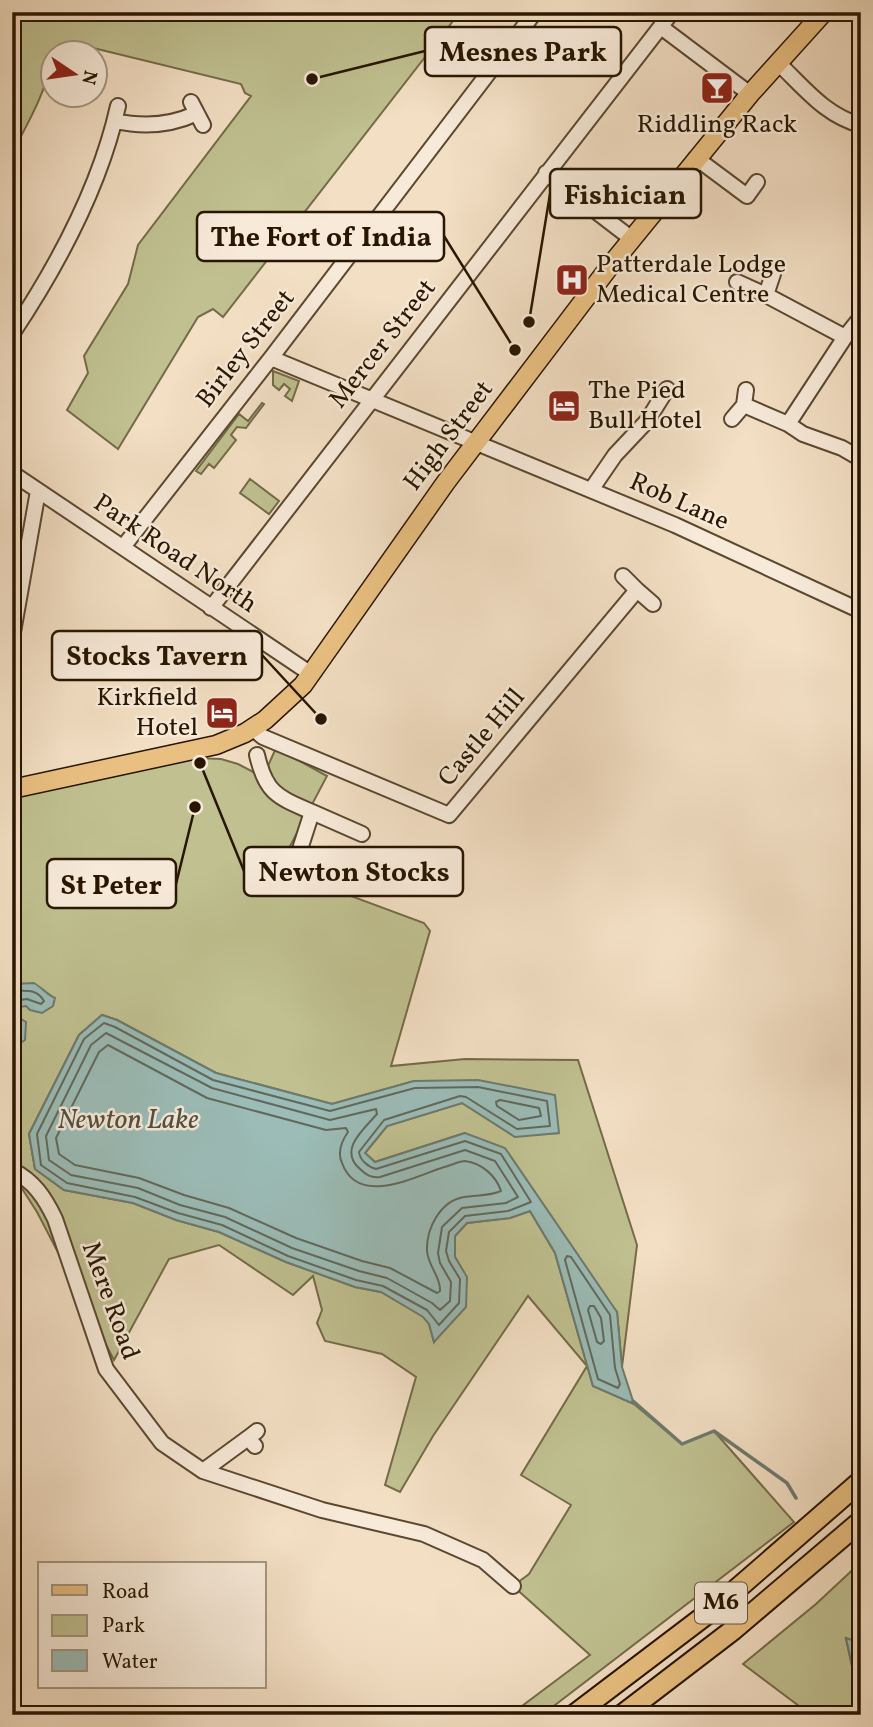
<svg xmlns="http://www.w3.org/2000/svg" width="873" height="1727" viewBox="0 0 873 1727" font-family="Vollkorn,serif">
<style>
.green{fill:#c0c090;stroke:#746b48;stroke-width:2}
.water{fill:#9bbcb7;stroke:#6d7a6e;stroke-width:2}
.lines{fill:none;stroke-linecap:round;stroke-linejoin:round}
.shore{stroke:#62695c;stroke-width:2}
.stream{stroke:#6d7a6e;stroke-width:3.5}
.minor-casing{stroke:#5b4831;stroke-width:18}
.major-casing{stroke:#281600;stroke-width:21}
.highway-casing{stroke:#281600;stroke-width:23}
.minor{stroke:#f7ead9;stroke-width:14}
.major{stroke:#eac082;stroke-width:18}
.highway{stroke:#eac082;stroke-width:19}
.labels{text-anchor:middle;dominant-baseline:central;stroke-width:5;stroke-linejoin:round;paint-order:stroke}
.shield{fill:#f7ead9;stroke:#665641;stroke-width:2}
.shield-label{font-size:24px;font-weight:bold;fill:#281600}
.poi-label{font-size:26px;fill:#281600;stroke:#f7ead9;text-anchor:start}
.street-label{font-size:26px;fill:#281600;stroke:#f7ead9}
.water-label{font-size:28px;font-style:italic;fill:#505040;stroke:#f7ead9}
.leader{fill:none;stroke:#281600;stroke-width:2.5}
.callout-dot{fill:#281600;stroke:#f7ead9;stroke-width:2.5}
.callout{fill:#f7ead9;stroke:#281600;stroke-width:2.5}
.callout-label{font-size:28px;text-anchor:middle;font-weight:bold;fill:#281600}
</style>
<rect width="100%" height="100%" fill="#f3dfc4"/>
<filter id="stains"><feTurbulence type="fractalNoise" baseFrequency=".00286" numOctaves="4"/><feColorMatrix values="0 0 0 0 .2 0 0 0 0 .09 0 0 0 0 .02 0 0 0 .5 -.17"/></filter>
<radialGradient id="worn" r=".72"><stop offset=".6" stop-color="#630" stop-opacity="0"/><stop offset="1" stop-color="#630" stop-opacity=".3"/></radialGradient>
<path class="green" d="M12 12H460L223 317 213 309 198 317 118 449 67 410 88 373 84 356 128 284 138 245 251 96 245 93 241 84 81 45 60 44 57 52H52C52 81 26 127 12 153Z
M273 371 299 381 292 401 285 396 290 389 284 384 279 390 273 385Z
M262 403 264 404 246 428 237 427 231 435 236 440 214 468 209 464 201 474 196 471 239 414 248 421Z
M250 479 279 501 269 514 240 493Z
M276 748 327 776 278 869 424 923 430 931 391 1066 465 1059 578 1060 637 1245 622 1367 617 1312 465 1133 375 1162 365 1153 387 1126 462 1103 515 1136 559 1133 414 1081 332 1104 216 1073 117 1020 102 1015 79 1035 29 1134 35 1169 64 1190 133 1203 176 1220 219 1232 286 1262 355 1287 381 1292 424 1316 429 1324 434 1342 467 1278 455 1257V1236L467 1223 510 1218 530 1211 555 1253 593 1386 634 1404 682 1444 714 1431 794 1522 542 1715H510L590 1655 513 1586 529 1574 571 1505 521 1475 587 1366 528 1296 433 1436 400 1492 385 1485 416 1377 382 1354 325 1341 317 1323 322 1310 313 1276 293 1295 219 1245 169 1259 114 1360 37 1212 12 1173V793L165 757 221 759 238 764 263 777Z
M861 1562V1643L846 1639 856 1684 861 1688V1715H811L743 1664 816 1604Z"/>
<path class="water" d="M34 983C41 987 49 996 55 998L53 1006 42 1013 30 1010 26 1006 12 1008V984Z
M102 1015 117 1020 216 1073 332 1104 414 1081 478 1080 555 1095 559 1133 515 1137 462 1103 387 1126 365 1153 375 1162 465 1133 505 1148 617 1312 622 1367 634 1404 593 1386 555 1253 530 1211 510 1218 467 1223 455 1236V1257L467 1277 466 1307 434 1342 429 1324 423 1317 381 1292 355 1287 286 1262 219 1232 176 1220 133 1203 64 1190 35 1169 29 1134 79 1035Z
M16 1016 26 1022 25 1040 16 1046 12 1045V1017Z
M846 1638 861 1643V1688L856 1684Z"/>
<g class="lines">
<path class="shore" d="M12 991C25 991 37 988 44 1001L41 1004 27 999 12 1001
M104 1023 115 1027 213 1080 330 1111 415 1088 478 1087 547 1101 550 1126 517 1129 466 1097 460 1096 384 1120 359 1152C360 1160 368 1167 376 1169L465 1141 501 1154 531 1202 508 1211 465 1216 449 1232 446 1251 449 1261 460 1279 459 1303 439 1325 427 1310 383 1286 356 1280 288 1256 222 1225 178 1213 135 1197 67 1183 41 1165 37 1134 84 1039Z
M106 1033 212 1088 330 1120 376 1109 377 1114C363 1130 338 1150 360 1169 366 1175 371 1178 380 1177L465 1150 495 1161 518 1197 506 1203 462 1208 442 1227 438 1253 440 1263 451 1282 450 1301 440 1310 432 1303 387 1278 359 1271 292 1248 225 1217 180 1205 138 1188 71 1175 49 1160 46 1136 91 1045Z
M108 1045 207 1098 326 1130 346 1128 348 1132C341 1142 337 1152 342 1163 358 1207 414 1177 444 1167 450 1166 459 1161 465 1161 482 1163 496 1176 501 1191 490 1196 476 1195 464 1197 440 1201 426 1229 427 1251 428 1266 441 1277 440 1291L437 1293 390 1268 362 1261 296 1238 229 1208 184 1195 139 1178 75 1165 59 1154 56 1138 99 1052Z
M500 1100 539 1108 541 1116 519 1120 497 1106 496 1102Z
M567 1256 571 1257 610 1315 615 1368 620 1384 618 1388 598 1379 565 1260Z
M590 1306H594L601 1318 604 1341 601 1344 597 1342 588 1310Z"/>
<path class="stream" d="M633 1401 682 1444 714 1431 787 1483 796 1498"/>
<defs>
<path id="minor" d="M661 27 750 94
M777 62C803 86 825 116 861 125
M191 102 203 125
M115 121C143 127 169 126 195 114
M696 158 747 196 757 182
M546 173 632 239
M737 282 766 295 773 274
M766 295 845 337
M12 334C58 265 100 187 118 106
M271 358 675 525 861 611
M744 405 788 424 845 337 861 317
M732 419 744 405 746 390
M788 424 803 434 842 448 861 459
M12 473 311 674
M591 490 615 455 647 421 667 389
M123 547 271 358 535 12
M637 590 653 604
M211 608 672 12
M12 638 38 491
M252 728 263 737 449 815 637 590 623 576
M257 755C266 794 278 797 312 812L301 846
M312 812 362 834
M12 1170C34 1181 45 1198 55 1219L106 1369 162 1443 203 1471 322 1510 424 1534 483 1560 513 1586
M255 1446 248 1438 257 1431
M203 1471 248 1438"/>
<path id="major" d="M12 789 216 745 245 733 265 720 303 685 446 482 610 266 750 94 824 12"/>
<path id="highway" d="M574 1715 715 1608 861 1481
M622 1715 733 1630 861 1521"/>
</defs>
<use href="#minor" class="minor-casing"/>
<use href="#major" class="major-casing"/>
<use href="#highway" class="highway-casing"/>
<use href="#minor" class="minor"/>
<use href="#major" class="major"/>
<use href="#highway" class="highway"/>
</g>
<defs>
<symbol id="bar-square" viewBox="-11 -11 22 22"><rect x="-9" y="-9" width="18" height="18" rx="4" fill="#8f2418" stroke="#f7ead9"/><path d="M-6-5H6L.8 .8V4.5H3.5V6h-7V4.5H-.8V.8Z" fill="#fff"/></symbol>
<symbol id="hospital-square" viewBox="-11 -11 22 22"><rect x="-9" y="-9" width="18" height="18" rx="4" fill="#8f2418" stroke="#f7ead9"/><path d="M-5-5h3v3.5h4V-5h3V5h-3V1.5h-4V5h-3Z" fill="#fff"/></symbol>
<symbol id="hotel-square" viewBox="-11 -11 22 22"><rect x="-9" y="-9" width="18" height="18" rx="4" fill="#8f2418" stroke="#f7ead9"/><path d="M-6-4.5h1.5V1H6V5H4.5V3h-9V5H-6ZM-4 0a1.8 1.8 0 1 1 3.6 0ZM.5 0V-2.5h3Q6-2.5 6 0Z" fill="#fff"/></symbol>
</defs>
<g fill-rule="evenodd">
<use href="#bar-square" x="698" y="69" width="38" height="38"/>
<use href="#hospital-square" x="553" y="261" width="38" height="38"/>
<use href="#hotel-square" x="545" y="387" width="38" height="38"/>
<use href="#hotel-square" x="203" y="694" width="38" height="38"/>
</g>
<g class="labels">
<rect class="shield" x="695" y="1582.5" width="52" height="41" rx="5"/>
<g class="shield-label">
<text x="721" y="1603">M6</text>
</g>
<g class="poi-label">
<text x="717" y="125" text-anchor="middle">Riddling Rack</text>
<text x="596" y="265">Patterdale Lodge<tspan x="596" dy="30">Medical Centre</tspan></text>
<text x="588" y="391">The Pied<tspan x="588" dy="30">Bull Hotel</tspan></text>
<text x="198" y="698" text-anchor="end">Kirkfield<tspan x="198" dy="30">Hotel</tspan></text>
</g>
<g class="street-label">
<text transform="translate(383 344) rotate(-52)">Mercer Street</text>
<text transform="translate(246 349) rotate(-52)">Birley Street</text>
<text transform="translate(449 436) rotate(-53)">High Street</text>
<text transform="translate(679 502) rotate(24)">Rob Lane</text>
<text transform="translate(175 554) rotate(34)">Park Road North</text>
<text transform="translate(482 738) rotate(-50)">Castle Hill</text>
<text transform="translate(110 1301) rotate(70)">Mere Road</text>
</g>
<g class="water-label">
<text x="128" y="1120">Newton Lake</text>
</g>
</g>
<path class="leader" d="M312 79L425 51M529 322L550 194M515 350L444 236M321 719L262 655M200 763L244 871M195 807L176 884"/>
<g class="callout-dot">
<circle cx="312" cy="79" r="7"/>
<circle cx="529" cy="322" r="7"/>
<circle cx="515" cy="350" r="7"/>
<circle cx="321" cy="719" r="7"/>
<circle cx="200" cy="763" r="7"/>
<circle cx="195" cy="807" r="7"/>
</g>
<g class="callout">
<rect x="425" y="27" width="196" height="49" rx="7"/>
<rect x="550" y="169" width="151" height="49" rx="7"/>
<rect x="197" y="212" width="247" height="49" rx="7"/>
<rect x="52" y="631" width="210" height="49" rx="7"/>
<rect x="244" y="847" width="219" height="49" rx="7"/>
<rect x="47" y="859" width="129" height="49" rx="7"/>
</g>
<g class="callout-label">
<text x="523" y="61">Mesnes Park</text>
<text x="625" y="204">Fishician</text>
<text x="321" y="246">The Fort of India</text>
<text x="157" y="665">Stocks Tavern</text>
<text x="354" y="881">Newton Stocks</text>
<text x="111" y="894">St Peter</text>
</g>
<rect width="873" height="1727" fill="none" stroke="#f3dfc4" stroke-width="42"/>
<rect x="14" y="14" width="845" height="1699" fill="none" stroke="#281600" stroke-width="3.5"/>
<rect x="21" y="21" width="831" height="1685" fill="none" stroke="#281600" stroke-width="2"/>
<rect x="38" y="1562" width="228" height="126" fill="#f7ead9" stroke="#a49582" stroke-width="2"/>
<rect x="52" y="1585" width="35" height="10" fill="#eac082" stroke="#a49582" stroke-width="2"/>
<text x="102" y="1598" font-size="21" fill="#281600">Road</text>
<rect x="52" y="1615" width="35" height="21" fill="#c0c090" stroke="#a49582" stroke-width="2"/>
<text x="102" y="1632" font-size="21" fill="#281600">Park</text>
<rect x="52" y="1650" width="35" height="21" fill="#9bbcb7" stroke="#a49582" stroke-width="2"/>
<text x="102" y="1668" font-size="21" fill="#281600">Water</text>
<g transform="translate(74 74) rotate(103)"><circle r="33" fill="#f7ead9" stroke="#a49582" stroke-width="2"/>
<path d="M0-5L12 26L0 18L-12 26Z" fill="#8f2418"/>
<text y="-10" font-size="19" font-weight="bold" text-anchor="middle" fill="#281600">N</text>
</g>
<rect width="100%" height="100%" filter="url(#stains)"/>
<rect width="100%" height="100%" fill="url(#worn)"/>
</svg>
